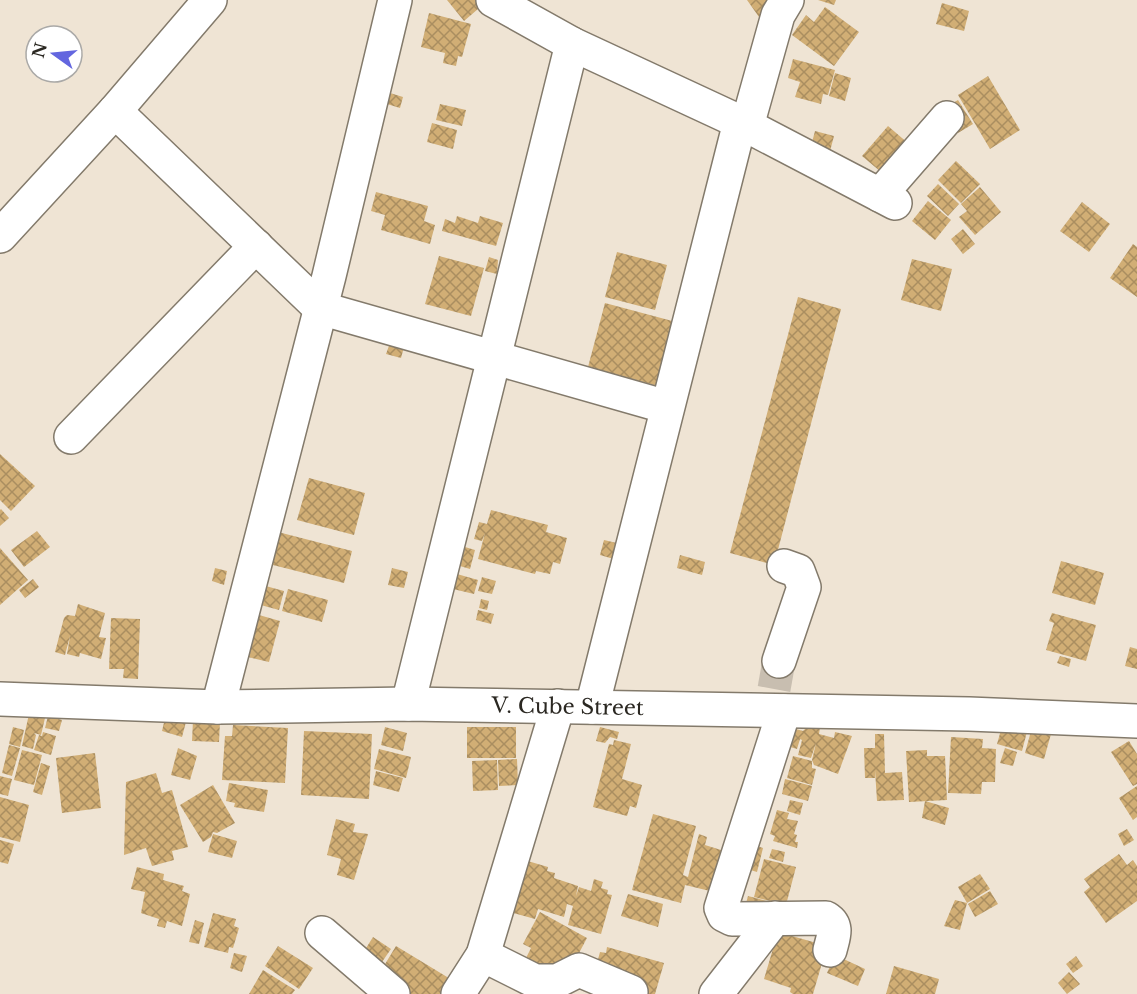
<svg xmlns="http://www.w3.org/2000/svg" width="1137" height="994" viewBox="0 0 1137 994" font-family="'Libre Baskerville',serif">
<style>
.building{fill:url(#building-cross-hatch)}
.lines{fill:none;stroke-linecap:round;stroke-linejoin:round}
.minor-tunnel{stroke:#c8beb0;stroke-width:33;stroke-dasharray:33 16;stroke-linecap:butt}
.minor-casing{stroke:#837a6b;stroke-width:36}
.minor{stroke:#fff;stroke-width:33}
.labels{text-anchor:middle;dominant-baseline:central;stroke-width:6;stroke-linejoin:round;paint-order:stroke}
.street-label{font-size:21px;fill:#2b2822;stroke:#fff}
</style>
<defs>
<pattern id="building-cross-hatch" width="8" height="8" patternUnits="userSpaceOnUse" patternTransform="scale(1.5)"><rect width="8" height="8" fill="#d1ae75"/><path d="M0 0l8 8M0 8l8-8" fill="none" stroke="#aa8e60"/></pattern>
</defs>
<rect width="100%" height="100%" fill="#efe4d4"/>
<path class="building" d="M447 0H482L485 3 464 21Z
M747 0H781L759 17Z
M818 0H836L834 5Z
M942 3 969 11 964 31 936 24Z
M825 7 859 32 834 66 792 35 806 15 814 22Z
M429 13 471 24 462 57 458 56 456 66 443 63 445 53 421 47Z
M793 59 835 70 828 95 823 94 821 104 795 97 800 82 788 78Z
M835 73 851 78 845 101 829 96Z
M988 76 1020 130 990 149 958 95Z
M390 93 403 97 400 108 387 104Z
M958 100 973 124 958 133 943 109Z
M440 104 466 110 462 126 436 120Z
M432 123 457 130 453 149 427 142Z
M888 126 916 150 887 177 862 156Z
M815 131 834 136 829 155 810 150Z
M956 161 980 184 961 203 938 180Z
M938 184 959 204 948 216 927 196Z
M980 187 1001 212 975 235 959 217 967 211 961 204Z
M376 192 428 206 424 221 435 225 430 244 381 230 385 215 371 211Z
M928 201 951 220 935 240 912 221Z
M1082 202 1110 224 1089 252 1060 231Z
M457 216 478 223 480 216 503 223 496 246 442 231 445 219 455 223Z
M963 229 975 244 963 254 951 239Z
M1133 244 1137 247V297L1110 278Z
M617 252 667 265 655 310 605 297Z
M439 256 484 268 471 316 425 304Z
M489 257 498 260 497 274 485 271Z
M912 259 952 269 941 311 901 300Z
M798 297 841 309 774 565 730 553Z
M605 303 676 322 658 386 588 367Z
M390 343 404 347 401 358 386 354Z
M0 454 35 486 11 511 0 500Z
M309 478 365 493 354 535 297 520Z
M1 509 9 518 0 526V510Z
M491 510 548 525 546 532 567 538 560 564 553 562 550 574 536 571 535 574 478 559 485 533 482 541 474 539 479 522 487 524Z
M37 531 50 547 24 567 11 550Z
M278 532 352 551 344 583 269 564Z
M604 540 621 544 617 560 600 555Z
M465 547 475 550 470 569 460 566Z
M0 548 28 580 0 605Z
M680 555 705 562 702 575 677 568Z
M1061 561 1104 573 1095 605 1052 593Z
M215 568 227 571 224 585 212 581Z
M392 568 408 572 404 588 388 585Z
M457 574 478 580 474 594 453 589Z
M482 577 496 581 492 594 478 591Z
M33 579 39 587 25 598 19 590Z
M262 585 284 591 279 610 257 604Z
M288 589 328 600 322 622 282 611Z
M481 599 489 601 487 610 479 608Z
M78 604 105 613 99 637 106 638 101 659 80 653 79 657 67 654 70 636 65 655 55 652 64 618 67 615 75 616Z
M478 610 494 614 491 624 476 620Z
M1052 613 1096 625 1086 661 1046 650 1054 623 1049 621Z
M259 615 280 621 269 662 248 657Z
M111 618 140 619 138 679 123 678 124 669H109Z
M1130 647 1137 649V669L1125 666Z
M1060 656 1071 659 1069 667 1057 663Z
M29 714 45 718 41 735 34 733 36 735 33 749 22 746Z
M166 714 186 722 182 737 162 731Z
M48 716 62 720 59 731 45 728Z
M193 720 220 722 219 742 192 741Z
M1034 720 1043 732 1051 734 1044 759 1025 753Z
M1003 723 1029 724 1022 751 997 744Z
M233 725 288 728 285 783 222 780 225 736H232Z
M808 726 820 728 819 734 834 738 835 732 852 736 838 774 814 765 812 760 816 743 811 758 798 755 802 740 800 739 797 749 787 746 792 728 803 731Z
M13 727 24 730 20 747 9 744Z
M385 727 407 733 403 751 381 745Z
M467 727H516V758H467Z
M600 727 619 732 617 739 610 737 605 743 596 741Z
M304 731 372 734 369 799 301 795Z
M43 732 56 736 51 755 34 750 39 735 42 736Z
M875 734H884L885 773 902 772 904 800 877 801 875 770V778H865L864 748H875Z
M951 737 983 739 982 748 996 749 995 782H982L981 794 948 793Z
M614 740 631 744 622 779 642 785 636 808 630 806 627 816 593 807 609 744 613 745Z
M1129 741 1137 754V784L1133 786 1111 752Z
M9 745 20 748 12 776 2 773Z
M178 748 197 756 190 780 171 775Z
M1005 748 1017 752 1013 766 1000 763Z
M379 749 411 757 406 778 374 769Z
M22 750 42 755 34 785 14 780Z
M927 750V756H945L947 800 909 802 906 751Z
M95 753 101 808 62 813 56 758Z
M793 756 812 761V768L816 769 812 785 787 778Z
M517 759 518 785 499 786 498 760Z
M497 760 498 790 473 791 472 761Z
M41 763 50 766 42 795 33 792Z
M376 771 403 778 399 792 373 785Z
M156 773 162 793 172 790 188 847 172 851 174 860 152 866 146 848 124 855 126 782Z
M0 776 12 779 8 796 0 794Z
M785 779 812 786 808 801 782 794Z
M229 783 268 790 264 812 234 807 235 803 226 801Z
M213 785 235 823 217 833 213 832 211 837 203 842 180 805Z
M1137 786V817L1133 820 1119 798Z
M0 797 29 805 20 842 0 837Z
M790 800 803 803 800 815 787 811Z
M925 801 949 808 945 825 922 818Z
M777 810 789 813 787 819 798 821 794 834 797 835 795 842H798L797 848 773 841 775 836 770 834Z
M653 814 696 826 683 875 688 877 699 834 707 837 705 845 721 850 710 891 685 885 681 903 632 890Z
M336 819 355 824 353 832 368 834 354 880 337 875 341 859 327 855Z
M1127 829 1134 840 1124 846 1118 834Z
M213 834 237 841 232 858 208 852Z
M0 840 14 844 8 864 0 862Z
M754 845 763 848 757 872 747 869Z
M772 849 785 852 783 862 769 858Z
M1119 854 1127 865 1133 860 1137 866V901L1106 923 1084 892 1090 887 1084 879Z
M521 859 548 867 547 871 555 873 554 878 578 886 576 896 579 887 591 891 594 879 603 882 601 888 608 890 607 894 612 895 601 934 568 925 573 906 567 904 564 917 538 909 535 919 506 911Z
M764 859 796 867 786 905 754 897Z
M137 867 164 874 163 880 184 886 182 891 190 894 182 926 167 921 165 928 157 926 159 919 141 913 145 892 131 889Z
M980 874 990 889 967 903 960 930 944 926 955 900 967 903 958 887Z
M990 891 998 904 975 917 968 904Z
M628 894 663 904 658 927 621 916Z
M748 896 767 901 764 912 745 907Z
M540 912 587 938 570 970 554 976 525 960 531 948 523 944Z
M213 913 236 919 234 926 239 928 233 948 229 947 228 953 204 947Z
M195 920 204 923 199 944 189 942Z
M778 932 827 946 813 994H793L790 992 791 988 764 979Z
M373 937 391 949 375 972 358 961Z
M278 946 313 968 299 989 265 966Z
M396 946 457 983 450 994H402L376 979Z
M607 947 664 963 655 994H640L595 971 600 952 606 953Z
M234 953 247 956 242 972 230 968Z
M835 955 865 969 858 986 827 973Z
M1076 956 1083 966 1073 973 1066 964Z
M894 966 939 979 935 994H886Z
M263 970 295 990 292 994H249Z
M1069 972 1080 984 1067 994 1058 983Z"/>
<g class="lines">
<path class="minor-tunnel" d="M774 689 779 661"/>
<defs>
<g id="minor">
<path d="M493 0 572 44 740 122 895 203"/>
<path d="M115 111 320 308 667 407"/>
<path d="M747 126 778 15 787 0"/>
<path d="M880 195 947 118"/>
<path d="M0 236 115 111 210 0"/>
<path d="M71 437 256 246"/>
<path d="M779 661 804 587 798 571 784 566"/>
<path id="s1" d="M0 699 218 707 408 704 969 714 1137 721"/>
<path d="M408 704 572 44"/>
<path d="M218 707 329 276 395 0"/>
<path d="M592 707 740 122"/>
<path d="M784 711 721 908 724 915 732 919 826 918C839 926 833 937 830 950"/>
<path d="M322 933 393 994"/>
<path d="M483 955 535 981H557L579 970 631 992"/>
<path d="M458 994 483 955 558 706"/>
<path d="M716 994 775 918"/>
</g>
</defs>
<use href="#minor" class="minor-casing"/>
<use href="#minor" class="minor"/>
</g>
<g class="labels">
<g class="street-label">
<text stroke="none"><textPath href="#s1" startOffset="568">V. Cube Street</textPath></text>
</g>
</g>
<g transform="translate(54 54) rotate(285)"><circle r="28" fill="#ffffff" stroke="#aaa9a7" stroke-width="1.5"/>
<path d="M0-4.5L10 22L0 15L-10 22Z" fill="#6366df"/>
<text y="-9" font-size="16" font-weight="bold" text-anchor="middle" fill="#2b2822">N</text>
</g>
</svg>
